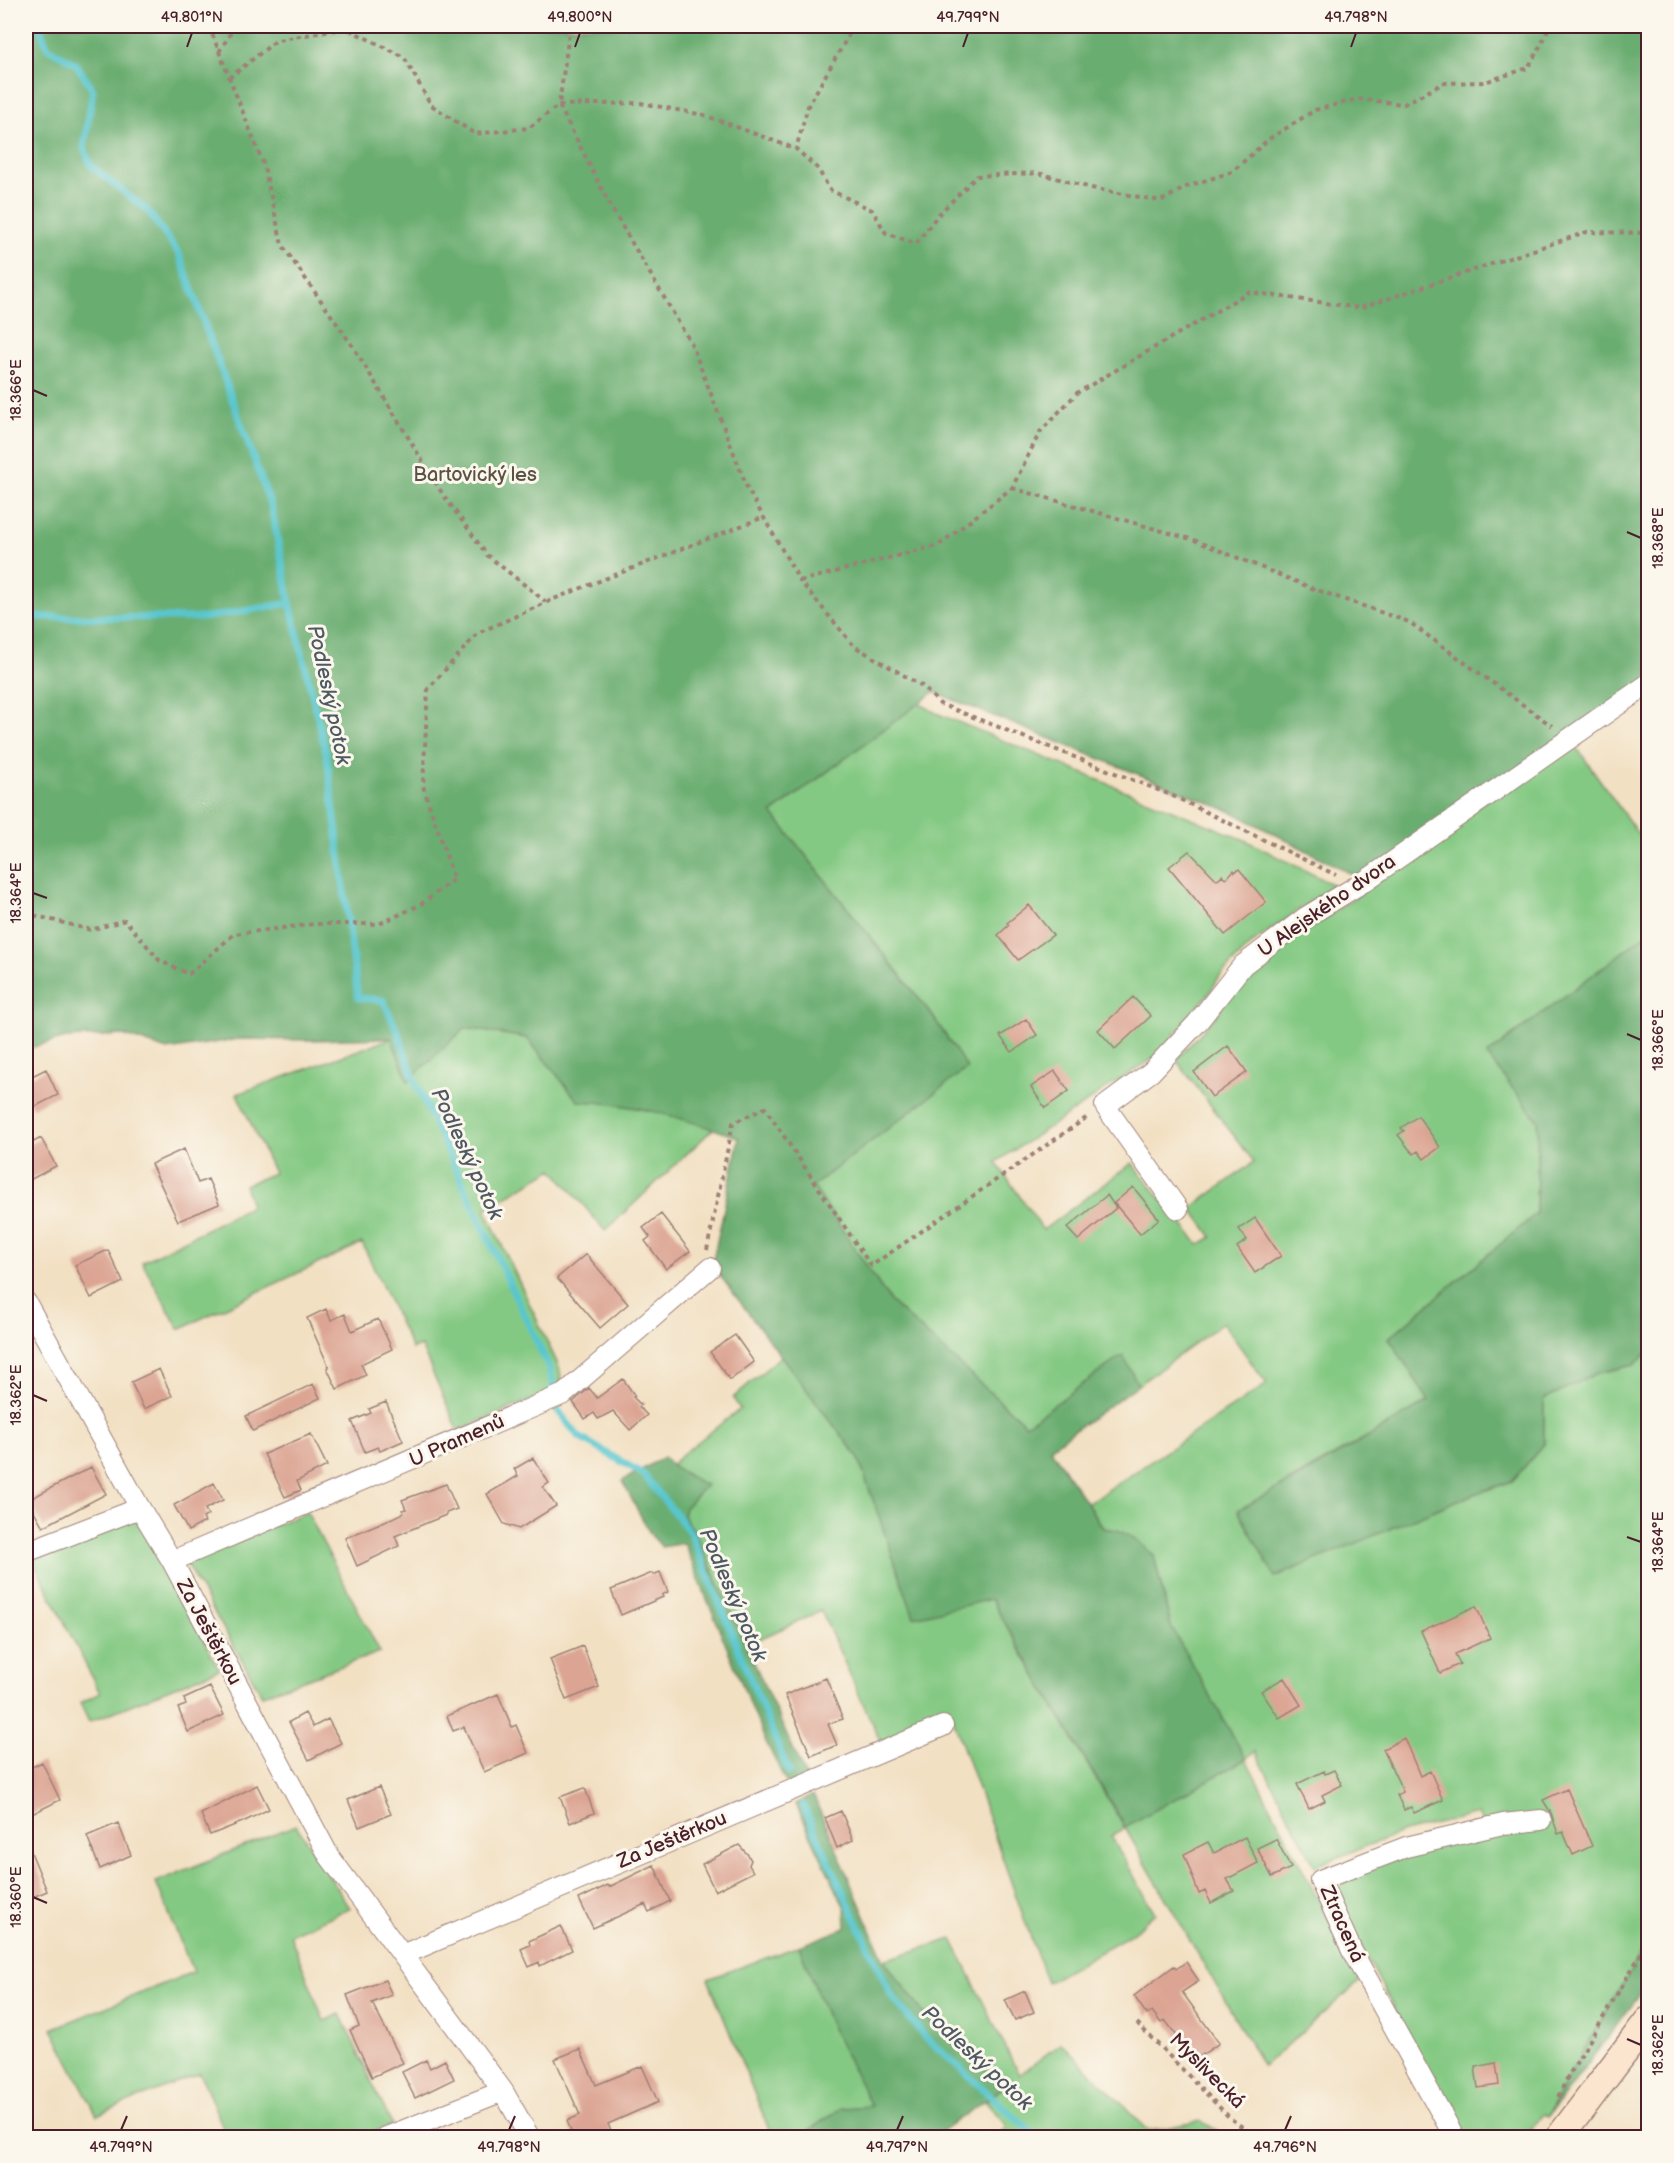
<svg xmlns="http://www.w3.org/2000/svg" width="1674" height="2163" viewBox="0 0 1674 2163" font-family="'Balsamiq Sans',sans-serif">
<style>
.green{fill:#84c983;stroke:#677457;stroke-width:1.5}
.forest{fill:#6bad71;stroke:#5a664e;stroke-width:1.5}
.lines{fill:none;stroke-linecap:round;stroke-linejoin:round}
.stream{stroke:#59c6ce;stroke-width:7}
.building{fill:#dca493}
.street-casing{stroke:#9e8077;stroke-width:22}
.secondary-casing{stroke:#9e8077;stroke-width:30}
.path{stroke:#9e8077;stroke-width:4;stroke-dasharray:4.5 4.5;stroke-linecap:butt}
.street{stroke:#fff;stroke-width:20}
.secondary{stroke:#fce5cf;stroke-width:27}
.ticks{fill:none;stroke:#4a1f2b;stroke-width:2}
.labels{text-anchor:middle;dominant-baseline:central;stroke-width:6;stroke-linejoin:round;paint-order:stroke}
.park-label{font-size:20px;fill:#5b5245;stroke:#fbf7ec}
.street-label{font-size:20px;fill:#4a1f2b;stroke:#fbf7ec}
.water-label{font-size:21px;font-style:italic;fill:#4f5964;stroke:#fbf7ec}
.neatline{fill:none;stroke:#4a1f2b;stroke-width:2}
.ticks-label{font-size:15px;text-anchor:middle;fill:#4a1f2b}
</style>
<rect width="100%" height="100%" fill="#fbf7ec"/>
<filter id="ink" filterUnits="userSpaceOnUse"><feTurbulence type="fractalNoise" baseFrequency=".0167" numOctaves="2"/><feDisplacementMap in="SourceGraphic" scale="12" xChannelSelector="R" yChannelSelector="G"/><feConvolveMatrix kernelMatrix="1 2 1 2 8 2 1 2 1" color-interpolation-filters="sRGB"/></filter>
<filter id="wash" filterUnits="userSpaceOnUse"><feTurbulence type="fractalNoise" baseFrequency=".008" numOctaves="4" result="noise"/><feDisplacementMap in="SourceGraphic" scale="24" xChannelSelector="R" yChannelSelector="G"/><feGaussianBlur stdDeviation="1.35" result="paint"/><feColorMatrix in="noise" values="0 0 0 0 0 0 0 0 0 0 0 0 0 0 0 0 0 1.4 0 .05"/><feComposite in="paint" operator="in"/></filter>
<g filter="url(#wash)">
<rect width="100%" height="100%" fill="#f2e0c3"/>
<path class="green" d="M919 703 936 713 1245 840 1334 885 1251 944 1219 977 1210 992 1156 1057 1111 1085 1089 1101 996 1162 1043 1230 1132 1163 1199 1245 1212 1237 1191 1208 1254 1162 1176 1060 1218 1014 1223 999 1239 979 1369 887 1570 738 1648 848V933L1487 1055 1538 1121 1536 1214 1389 1338 1429 1401 1238 1511 1276 1576 1463 1498 1512 1481 1544 1444V1399L1597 1373 1634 1365 1648 1352V1942L1568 2077 1548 2116 1543 2114 1526 2137H1462L1337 1901 1339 1888C1378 1851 1436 1844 1487 1833L1478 1814 1403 1832 1315 1866 1255 1751 1246 1759 1360 1981 1263 2066 1125 1828 1111 1836 1155 1913 1131 1934 1047 1983 951 1713 882 1745 821 1611 746 1645 695 1532 683 1516 689 1476 671 1465 685 1452 740 1409 733 1398 781 1356 858 1457 914 1616 991 1599 1124 1827 1246 1759 1171 1627 1154 1556 1117 1530 1103 1528 1087 1504 1267 1384 1223 1323 1138 1385 1123 1355 1026 1425 890 1301 812 1186 967 1068 932 1015 772 813Z
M465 1028 527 1038 579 1101C624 1102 670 1113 713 1129L605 1231 553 1169 485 1209 559 1367 563 1387 458 1430 421 1346 412 1349 362 1243 179 1329 142 1262 251 1206 245 1185 274 1173 237 1094 392 1038 408 1080Z
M307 1512 380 1652 262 1695 185 1562Z
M137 1513 219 1669 89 1722 80 1703 100 1693 30 1555Z
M296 1825 350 1908 290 1935 324 2021 340 2014 392 2125 360 2137H227L200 2073 97 2115 52 2029 193 1972 156 1882Z
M952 1939 1019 2075 1061 2043 1149 2131 1201 2121 1228 2137H996L1007 2126 986 2101 1005 2086 930 2022 884 1960Z
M799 1946 829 2022 872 2107 842 2108 808 2131V2137H772L708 1979Z"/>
<path class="forest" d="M26 26H1648V684L1365 881 1232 812 934 692 772 813 932 1015 967 1068 813 1186 890 1301 1026 1425 1123 1355 1138 1385 1050 1448 1103 1528 1117 1530 1136 1539 1154 1556 1171 1627 1246 1759 1125 1827 991 1599 914 1617 858 1457 712 1265 739 1138C687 1119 634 1103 578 1101L527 1038 465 1028 408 1081 391 1038 310 1040 239 1039 167 1050 123 1035 66 1038 26 1049Z
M1648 933V1352L1634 1365 1597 1373 1544 1399V1444L1512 1481 1463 1498 1275 1577 1238 1510 1304 1474 1429 1401 1389 1338 1536 1214 1538 1121 1487 1055Z
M664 1457 677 1470 706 1485 685 1508 683 1516 695 1532 807 1780 789 1788 765 1740 684 1543 662 1547 651 1535 622 1481Z
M813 1795 884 1960 930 2022 1005 2086 933 2137H808V2131L842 2108 871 2106 829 2022 799 1946 846 1928 845 1908 796 1804Z
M1648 1942V1984L1548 2116 1568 2077Z"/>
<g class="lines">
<path class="stream" d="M39 26 48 48 76 64 93 90 84 148 91 166 148 211 179 254 271 506 290 603 327 757 358 998 383 1000 399 1035 414 1079 550 1370 554 1391
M26 617 203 618 290 603
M558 1411 579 1437 643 1474 690 1532 789 1772
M803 1805 891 1995 924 2036 1038 2138"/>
</g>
<g id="blocks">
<path class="building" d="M1189 851 1217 880 1222 875 1226 879 1234 870 1235 872 1239 869 1266 902 1225 935 1169 867Z
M1029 905 1053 935 1018 960 998 935 1009 925 1007 923Z
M1133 997 1151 1016 1115 1049 1098 1030Z
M1026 1019 1037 1035 1012 1052 1000 1036Z
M1228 1046 1247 1072 1212 1097 1194 1072Z
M46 1069 58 1095 32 1108 26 1094V1079Z
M1055 1071 1069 1091 1045 1108 1031 1087Z
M1418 1116 1440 1147 1424 1159 1418 1151 1414 1154 1409 1149 1398 1135 1404 1131 1401 1128Z
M41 1138 56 1166 26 1182V1146Z
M184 1149 198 1183 208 1179 219 1204 178 1221 151 1164Z
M1133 1187 1159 1219 1140 1234 1114 1203Z
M1107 1195 1116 1208 1078 1240 1067 1228Z
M661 1214 690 1251 666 1269 645 1241 650 1237 643 1228Z
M1255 1218 1281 1256 1255 1273 1237 1247 1247 1240 1239 1229Z
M108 1250 123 1282 91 1298 75 1265Z
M586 1254 628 1304 600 1328 557 1278Z
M326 1309 331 1320 345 1314 352 1331 378 1319 392 1349 361 1364 366 1375 337 1389 327 1368 329 1367 307 1318Z
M735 1335 754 1362 730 1380 710 1352Z
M159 1369 172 1396 144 1409 131 1382Z
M623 1379 635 1396 633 1397 641 1405 639 1407 647 1415 630 1430 613 1411 598 1419 594 1413 585 1419 573 1402 589 1388 597 1398Z
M313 1384 320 1398 253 1431 246 1416Z
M386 1402 403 1441 380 1451 378 1447 365 1452 352 1421 371 1413 369 1409Z
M311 1434 327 1466 297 1481 301 1490 285 1497 264 1454Z
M533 1458 549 1483 543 1487 556 1506 519 1529 504 1524 487 1494 518 1476 514 1469Z
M91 1467 106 1494 43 1527 28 1500Z
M214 1483 223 1500 205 1509 208 1515 203 1518 205 1522 188 1531 174 1505Z
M446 1484 457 1509 446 1513V1515L395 1536 399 1546 357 1566 345 1538 404 1513 402 1510 406 1509 402 1500Z
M660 1572 668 1592 662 1595 663 1597 621 1615 611 1590 652 1573 653 1575Z
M1476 1606 1490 1638 1455 1654 1460 1664 1440 1673 1421 1631Z
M583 1646 599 1687 566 1700 550 1659Z
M826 1678 843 1719 828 1724 837 1745 811 1756 785 1695Z
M1284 1678 1301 1705 1279 1718 1261 1691Z
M210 1687 224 1715 188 1732 178 1708 186 1705 184 1699Z
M498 1694 512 1727 516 1725 528 1753 484 1772 464 1727 453 1731 447 1716Z
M305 1713 313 1727 328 1719 341 1743 309 1760 289 1722Z
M1404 1738 1420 1776 1430 1771 1443 1800 1414 1813 1411 1807 1404 1810 1397 1795 1403 1792 1383 1749Z
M42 1762 60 1800 26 1817V1770Z
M1334 1770 1342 1785 1322 1795 1325 1801 1309 1809 1297 1784 1324 1771 1325 1774Z
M257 1785 269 1809 245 1821 210 1835 201 1814Z
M379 1787 391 1814 359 1827 348 1800Z
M585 1788 594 1813 570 1823 560 1797Z
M1567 1789 1592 1846 1573 1855 1563 1832 1558 1834 1551 1813 1543 1800Z
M841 1811 853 1840 837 1848 825 1818Z
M118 1823 131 1855 100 1869 87 1836Z
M1245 1837 1258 1863 1227 1879 1234 1891 1211 1903 1205 1891 1199 1894 1184 1854 1208 1842 1214 1853Z
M1276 1839 1291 1868 1272 1877 1257 1848Z
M26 1840 47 1891 26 1900Z
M739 1845 748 1855 751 1860 749 1865 753 1872 715 1891 702 1864Z
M654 1865 670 1901 649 1912 645 1904 593 1928 579 1899 608 1885 609 1887Z
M561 1926 572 1950 540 1966 539 1962 529 1967 521 1949 530 1945 529 1941Z
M1186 1962 1199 1981 1182 1992 1219 2043 1195 2060 1165 2020 1161 2023 1152 2011 1147 2015 1134 1996 1174 1966 1176 1969Z
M385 1980 392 1995 372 2003 403 2063 372 2077 350 2030 359 2026 347 1995Z
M1025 1991 1034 2012 1015 2020 1005 2000Z
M580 2049 596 2085 642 2066 658 2102 608 2124 614 2138H574L567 2121 580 2115 555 2059Z
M426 2060 430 2068 445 2060 454 2079 415 2098 402 2072Z
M1496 2063 1499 2085 1478 2088 1475 2067Z"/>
</g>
</g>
<g filter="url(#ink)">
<use href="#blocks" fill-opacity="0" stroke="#9e8077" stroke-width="1.5"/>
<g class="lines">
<defs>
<path id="street" d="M1178 1209 1105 1106 1151 1072 1197 1023 1243 965 1306 917 1365 881 1648 684
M26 1302 140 1508 172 1561 329 1856 503 2091 530 2138
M26 1552 140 1508
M172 1561 564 1394 710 1268
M402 1955 943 1726
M384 2138 503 2091
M1455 2138 1352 1951 1320 1880 1406 1847 1503 1824 1541 1820"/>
<path id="secondary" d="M1559 2138 1648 2021"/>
</defs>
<use href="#street" class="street-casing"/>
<use href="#secondary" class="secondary-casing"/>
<path class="path" d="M209 26 264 166 282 245 354 348 442 493 487 555 546 602
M570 26 559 105 612 209 692 345 748 490 800 581 854 646 922 686 940 704 1171 795 1336 875
M854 26 808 106 796 149 818 169 830 190 872 210 886 233 916 244 937 216 977 176 1038 173 1091 188 1161 201 1188 186 1232 172 1269 139 1315 110 1358 99 1404 104 1444 83 1485 82 1528 68 1544 39 1549 26
M219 52 235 26
M229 78 277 40 346 28 404 57 431 105 475 134 529 128 559 105 640 103 704 115 796 149
M1012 488 1194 540 1314 589 1409 622 1552 726
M800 581 939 545 1012 488 1040 432 1077 393 1249 292 1360 308 1587 232 1648 233
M26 919 33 915 91 930 125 920 160 961 189 974 234 934 315 924H379L420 905 454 879 423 786 428 689 478 633 561 596 764 517
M707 1250 733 1123 765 1108 871 1266 1089 1116
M1137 2023 1231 2119 1258 2138
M1558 2097 1568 2077 1648 1942"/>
<use href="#street" class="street"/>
<use href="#secondary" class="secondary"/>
</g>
</g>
<path class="ticks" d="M187 47 192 33M575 47 580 33M963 47 968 33M1351 47 1356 33M33 390 47 396M1627 532 1641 538M33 893 47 898M1627 1034 1641 1040M33 1395 47 1401M1627 1537 1641 1542M33 1897 47 1903M1627 2039 1641 2045M121 2130 127 2116M509 2130 515 2116M897 2130 903 2116M1285 2130 1291 2116"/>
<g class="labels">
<g class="park-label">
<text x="475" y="475">Bartovický les</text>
</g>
<g class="street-label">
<text transform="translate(1327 906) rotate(-35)">U Alejského dvora</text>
<text transform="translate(457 1441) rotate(-24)">U Pramenů</text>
<text transform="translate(209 1632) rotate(62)">Za Ještěrkou</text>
<text transform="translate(672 1840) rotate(-23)">Za Ještěrkou</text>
<text transform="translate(1342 1924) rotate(66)">Ztracená</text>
<text transform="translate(1207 2071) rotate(45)">Myslivecká</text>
</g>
<g class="water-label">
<text transform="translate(329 695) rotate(78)">Podleský potok</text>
<text transform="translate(467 1154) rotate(65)">Podleský potok</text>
<text transform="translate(733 1595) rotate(67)">Podleský potok</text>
<text transform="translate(977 2058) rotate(43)">Podleský potok</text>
</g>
</g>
<rect width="1674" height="2163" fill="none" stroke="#fbf7ec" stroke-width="66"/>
<rect x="33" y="33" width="1608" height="2097" class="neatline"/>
<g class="ticks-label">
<text x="192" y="22">49.801°N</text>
<text x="580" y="22">49.800°N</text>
<text x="968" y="22">49.799°N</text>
<text x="1356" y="22">49.798°N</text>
<text transform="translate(16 390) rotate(-90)" y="5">18.366°E</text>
<text transform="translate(1658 538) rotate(-90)" y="5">18.368°E</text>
<text transform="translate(16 893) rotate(-90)" y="5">18.364°E</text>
<text transform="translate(1658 1040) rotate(-90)" y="5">18.366°E</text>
<text transform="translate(16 1395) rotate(-90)" y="5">18.362°E</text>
<text transform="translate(1658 1542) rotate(-90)" y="5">18.364°E</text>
<text transform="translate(16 1897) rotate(-90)" y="5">18.360°E</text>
<text transform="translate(1658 2045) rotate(-90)" y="5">18.362°E</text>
<text x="121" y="2152">49.799°N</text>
<text x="509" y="2152">49.798°N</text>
<text x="897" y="2152">49.797°N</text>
<text x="1285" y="2152">49.796°N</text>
</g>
</svg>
